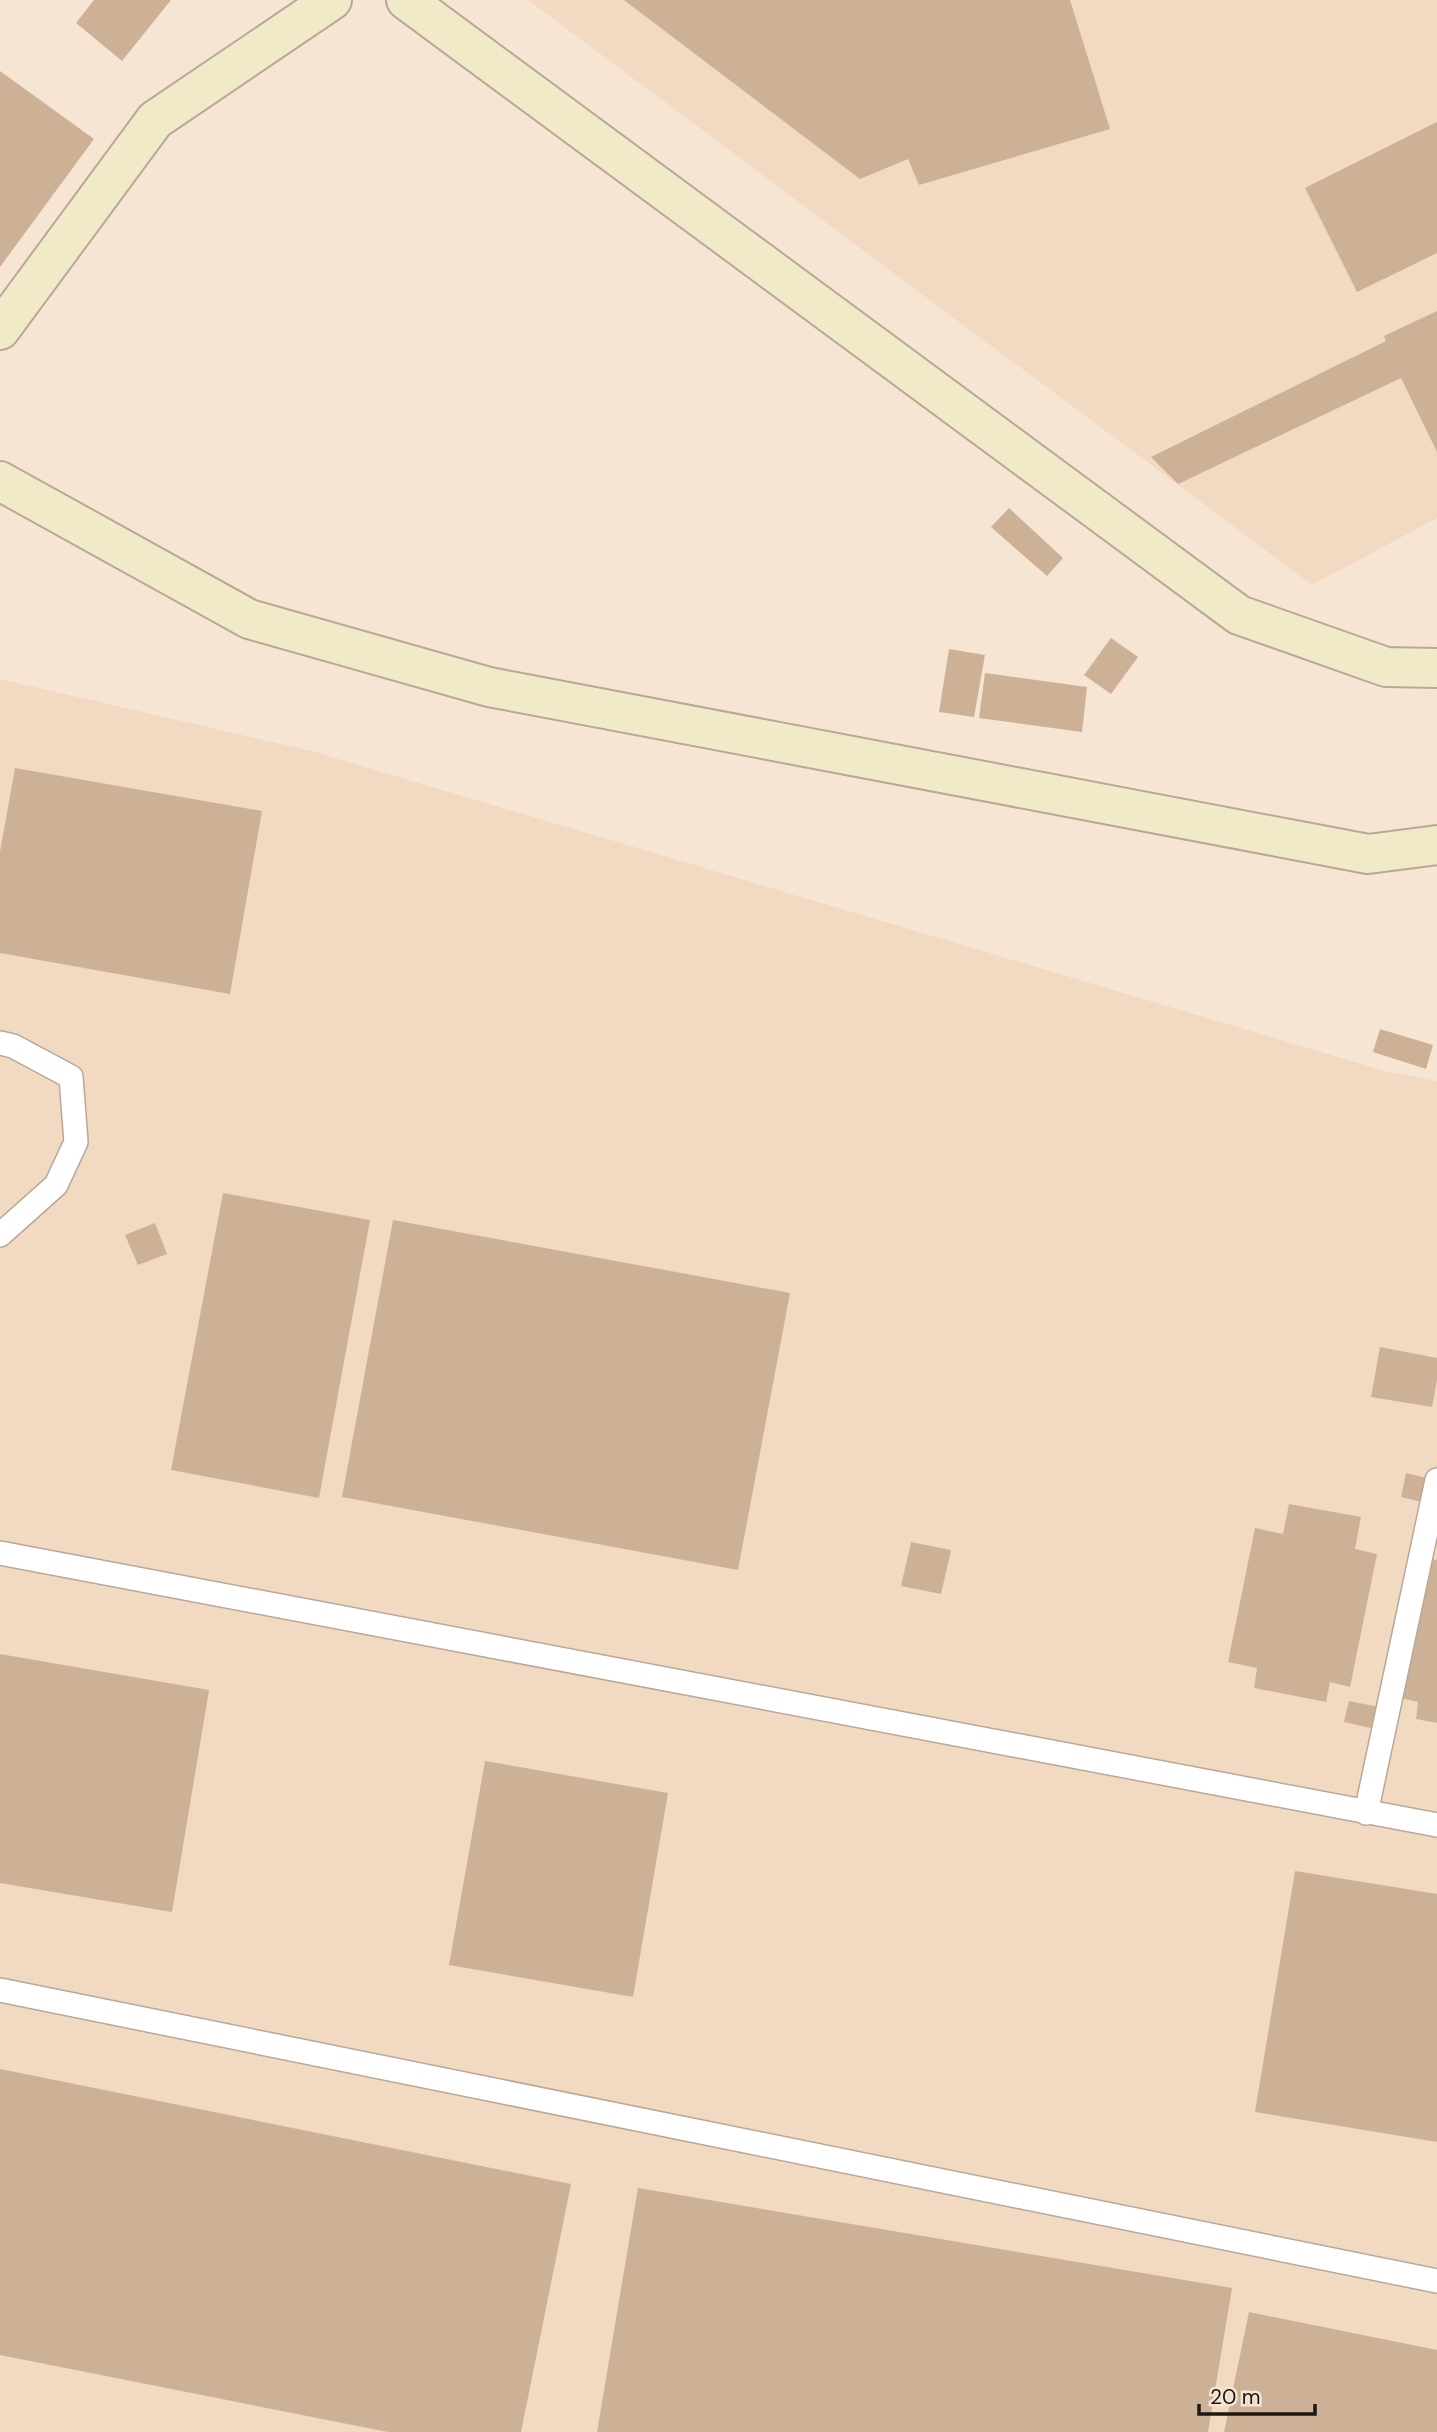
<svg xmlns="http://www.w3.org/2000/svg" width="1437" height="2432" viewBox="0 0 1437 2432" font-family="'DM Sans',sans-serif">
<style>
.built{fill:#f1d9c2}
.building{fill:#ccb197}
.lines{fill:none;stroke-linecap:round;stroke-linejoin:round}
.lane-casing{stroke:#b9a898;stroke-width:26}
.secondary-casing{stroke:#b9a898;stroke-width:42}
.lane{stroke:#fff;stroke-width:23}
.secondary{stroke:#f0eac8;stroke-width:38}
</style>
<rect width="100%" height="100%" fill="#f7e5d4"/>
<path class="built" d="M528 0H1437V518L1312 585Z
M0 679 315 752 1385 1071 1437 1081V2432H0Z"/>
<path class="building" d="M94 0H171L122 61 76 23Z
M624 0H1070L1110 129 919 185 908 159 860 179Z
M0 71 94 139 0 267Z
M1437 122V253L1357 292 1305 188Z
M1437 311V452L1401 378 1178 484 1151 457 1386 341 1384 336Z
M1009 508 1063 558 1047 576 991 527Z
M1111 638 1138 657 1111 694 1084 675Z
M949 649 985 655 974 717 939 712Z
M985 673 1087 687 1082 732 979 718Z
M15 768 262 811 230 994 0 953V852Z
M1380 1029 1433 1045 1426 1069 1373 1052Z
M223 1193 370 1220 319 1498 171 1470Z
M393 1220 790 1293 738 1570 342 1497Z
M155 1223 167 1254 138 1265 125 1235Z
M1380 1347 1437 1358V1380L1432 1407 1371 1397Z
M1406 1473 1435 1480 1430 1504 1401 1497Z
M1289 1504 1361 1517 1355 1549 1377 1554 1350 1687 1330 1682 1326 1702 1254 1688 1257 1668 1228 1662 1255 1528 1283 1534Z
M911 1542 951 1550 941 1594 901 1586Z
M1427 1558 1437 1560V1723L1416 1719 1418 1702 1397 1697Z
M0 1654 209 1690 172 1912 0 1883Z
M1349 1701 1384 1708 1380 1730 1344 1722Z
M485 1761 668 1793 633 1997 449 1965Z
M1295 1871 1437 1894V2142L1255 2112Z
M0 2069 571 2184 521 2432H388L0 2355Z
M638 2188 1232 2288 1208 2432H597Z
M1249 2312 1437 2350V2432H1224Z"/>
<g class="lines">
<defs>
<path id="lane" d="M0 1043 13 1046 71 1077 76 1142 56 1185 0 1235
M0 1553 1437 1825
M1366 1813 1437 1480
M0 1990 1437 2281"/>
<path id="secondary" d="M406 0 1239 615 1386 667 1437 668
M0 330 155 120 332 0
M0 481 249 619 489 687 1368 854 1437 845"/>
</defs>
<use href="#lane" class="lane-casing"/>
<use href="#secondary" class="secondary-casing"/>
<use href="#lane" class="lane"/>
<use href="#secondary" class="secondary"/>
</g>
<path d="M1199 2404v10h116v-10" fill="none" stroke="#1d1711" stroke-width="3.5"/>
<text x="1210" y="2404" font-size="21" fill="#1d1711" stroke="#f7e5d4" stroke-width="5" paint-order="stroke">20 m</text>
</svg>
